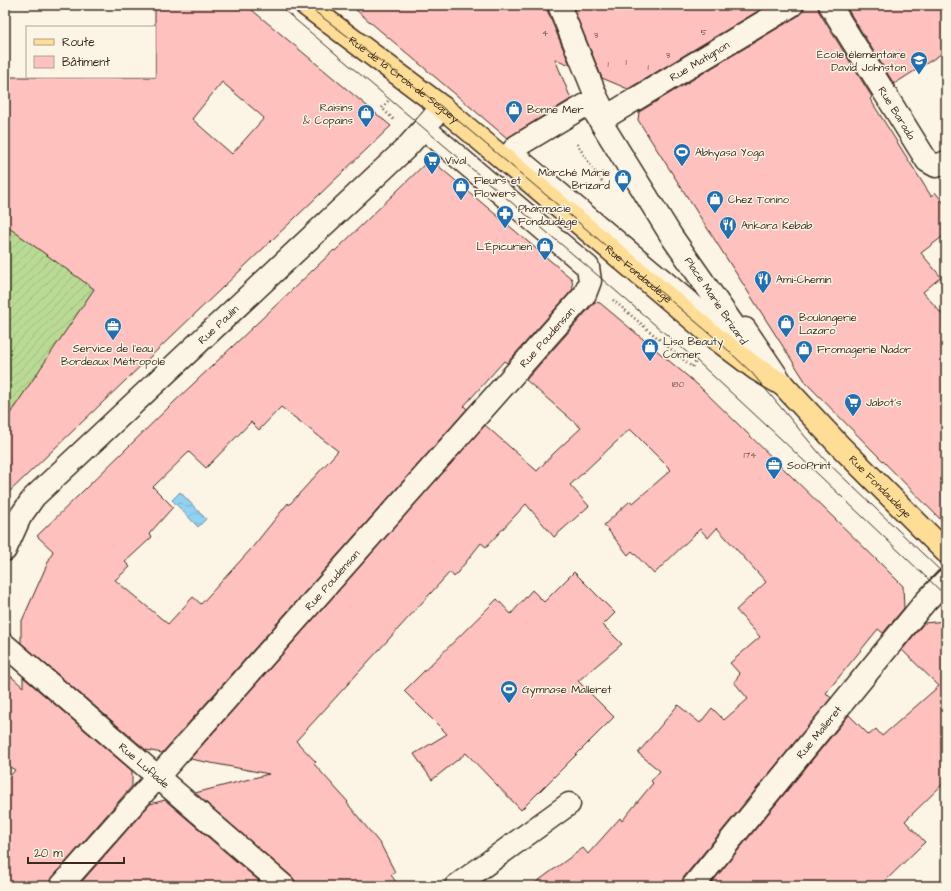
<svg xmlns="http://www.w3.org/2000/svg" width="951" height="891" viewBox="0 0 951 891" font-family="'Architects Daughter',sans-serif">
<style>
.garden{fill:url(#garden-furrows);stroke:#7a8259}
.water{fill:url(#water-waves);stroke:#6f8f9d}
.building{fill:#fec1bd;stroke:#3b2a1e;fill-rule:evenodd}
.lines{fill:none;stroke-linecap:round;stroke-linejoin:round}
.minor-casing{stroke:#3b2a1e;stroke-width:25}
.major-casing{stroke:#3b2a1e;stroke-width:25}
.path{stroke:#3b2a1e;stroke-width:2.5;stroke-dasharray:1 3;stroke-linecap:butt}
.minor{stroke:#fcf5e5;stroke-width:22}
.major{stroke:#fedd96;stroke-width:22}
.tram{stroke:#3b2a1e;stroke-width:1}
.labels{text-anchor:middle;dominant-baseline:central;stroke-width:3;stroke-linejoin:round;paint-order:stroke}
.number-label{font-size:9px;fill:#6c5046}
.poi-label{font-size:11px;fill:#3b2a1e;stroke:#fcf5e5;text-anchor:start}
.street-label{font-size:11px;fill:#3b2a1e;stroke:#fcf5e5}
</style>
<defs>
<pattern id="garden-furrows" width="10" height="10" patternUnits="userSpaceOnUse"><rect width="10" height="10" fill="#b8da94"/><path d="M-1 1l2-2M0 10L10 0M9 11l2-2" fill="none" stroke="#9fbb7f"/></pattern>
<pattern id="water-waves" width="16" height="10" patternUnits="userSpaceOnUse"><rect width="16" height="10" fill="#91d2f2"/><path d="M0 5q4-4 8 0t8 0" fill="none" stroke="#7eb4cf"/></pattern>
</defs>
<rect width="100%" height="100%" fill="#fcf5e5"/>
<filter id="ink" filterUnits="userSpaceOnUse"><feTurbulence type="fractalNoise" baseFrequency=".025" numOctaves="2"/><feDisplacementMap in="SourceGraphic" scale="8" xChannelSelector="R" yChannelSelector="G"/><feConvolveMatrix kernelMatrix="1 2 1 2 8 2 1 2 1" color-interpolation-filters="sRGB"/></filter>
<g filter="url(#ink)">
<path class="garden" d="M5 225 95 288 5 427Z"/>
<path class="water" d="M180 492 206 519 198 527 172 500Z"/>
<path class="building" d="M155 5H246L391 126 5 496V421L94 289 5 225V77H155ZM222 82 264 118 232 154 192 119Z
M350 5H547V10L570 65 555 59 571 99 507 138Z
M572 5H768L628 89 602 78Z
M804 5H818L819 12 872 97 870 99 931 196 935 192 946 206V234L921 253 941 277 923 292 946 319V525L807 384 638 120 639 112 798 16 803 11Z
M845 5H946V51L894 84Z
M430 159 572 279 573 289 507 363 504 361 464 406 467 409 162 753 146 750 21 643V623L53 551 37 536 172 404 334 250 335 251ZM281 407 338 451 289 505 288 503 251 549 201 604 193 597 168 624 115 580 130 567 125 562 152 537 149 534 173 507 153 487 189 452 206 468 251 422 259 430Z
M595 302 600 303 698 385 878 561 903 586 904 608 883 633 878 629 826 693 831 698 683 878 681 886H531L583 848 588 854 620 818 622 821 653 783 651 781 660 771 638 753 678 705 700 723 712 708 724 720 748 699 734 682 740 674 730 663 760 637 736 610 766 582 717 528 708 538 700 529 654 574 632 551 628 555 604 525 630 501 633 503 671 470 630 429 570 485 589 506 554 537 526 504 486 547 481 543 454 577 450 572 296 741 316 762 314 764 348 802 347 803 381 845 395 872 391 875 399 886H296V882L292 877 195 793 269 774 190 759 485 425 537 471 554 453 581 428 526 380Z
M574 572 615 613 603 625 622 644 578 681 614 717 521 810 466 753 432 780 414 754 447 734 404 691 497 599 511 614 532 590 544 602Z
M946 621V781L905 821 925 842 880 886H709L849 715 869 735 876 729 882 736 939 686 902 650 924 623Z
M5 671 23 687V677L132 771V786L52 878 49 886H5V782L15 770 5 764Z
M165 800 265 886H78L150 804Z"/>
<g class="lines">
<defs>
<g id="minor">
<path d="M559 5 596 96 605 114"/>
<path id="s1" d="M830 5 927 161 936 166 946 162"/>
<path d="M589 103 672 237 746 343 747 349 743 348 511 153 517 146Z"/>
<path id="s2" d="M606 117 792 5"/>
<path d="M745 329 783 385"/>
<path id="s3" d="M5 550 20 517 34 497 406 148 424 128 442 107"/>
<path id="s4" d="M5 645 284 886"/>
<path id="s5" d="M61 886 585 294 590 281 588 267 424 128"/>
<path d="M456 886 569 804"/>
<path id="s6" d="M693 886 925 602 946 580"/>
</g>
<g id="major">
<path id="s7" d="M306 5 442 107 715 338 756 369 783 385 839 445 946 552"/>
</g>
</defs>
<use href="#minor" class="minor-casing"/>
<use href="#major" class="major-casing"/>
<path class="path" d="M388 101 382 108 395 121
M577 144 598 177 604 184
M613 300 692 367 697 360"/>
<use href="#minor" class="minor"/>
<use href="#major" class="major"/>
<path class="tram" d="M278 5 588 267 697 361 780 438 946 596
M306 5 442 107 715 338 752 373 824 459 946 576"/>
</g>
</g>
<defs>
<symbol id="school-pin" viewBox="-11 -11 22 30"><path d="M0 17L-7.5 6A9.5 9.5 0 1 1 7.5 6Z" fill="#1f6fb2" stroke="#fcf5e5"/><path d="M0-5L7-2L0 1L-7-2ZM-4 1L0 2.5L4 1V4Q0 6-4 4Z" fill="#fff"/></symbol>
<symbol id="shop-pin" viewBox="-11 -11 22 30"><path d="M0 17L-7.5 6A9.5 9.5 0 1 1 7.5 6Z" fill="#1f6fb2" stroke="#fcf5e5"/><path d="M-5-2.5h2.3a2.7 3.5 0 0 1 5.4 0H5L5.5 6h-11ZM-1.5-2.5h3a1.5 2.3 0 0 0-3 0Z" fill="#fff"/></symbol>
<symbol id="stadium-pin" viewBox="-11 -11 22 30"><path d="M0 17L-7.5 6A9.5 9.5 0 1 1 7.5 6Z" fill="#1f6fb2" stroke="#fcf5e5"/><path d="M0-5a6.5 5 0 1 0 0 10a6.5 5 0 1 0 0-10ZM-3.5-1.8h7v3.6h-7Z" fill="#fff"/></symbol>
<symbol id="supermarket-pin" viewBox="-11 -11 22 30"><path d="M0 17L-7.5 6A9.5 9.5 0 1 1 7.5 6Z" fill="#1f6fb2" stroke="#fcf5e5"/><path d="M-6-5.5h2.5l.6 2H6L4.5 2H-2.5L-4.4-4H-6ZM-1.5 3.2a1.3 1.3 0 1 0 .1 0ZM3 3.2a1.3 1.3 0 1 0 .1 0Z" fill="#fff"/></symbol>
<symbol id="pharmacy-pin" viewBox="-11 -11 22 30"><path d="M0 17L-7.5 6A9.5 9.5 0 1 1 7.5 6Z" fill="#1f6fb2" stroke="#fcf5e5"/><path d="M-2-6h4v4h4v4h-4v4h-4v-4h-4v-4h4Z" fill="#fff"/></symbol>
<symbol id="restaurant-pin" viewBox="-11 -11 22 30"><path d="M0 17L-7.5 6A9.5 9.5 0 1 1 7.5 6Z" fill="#1f6fb2" stroke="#fcf5e5"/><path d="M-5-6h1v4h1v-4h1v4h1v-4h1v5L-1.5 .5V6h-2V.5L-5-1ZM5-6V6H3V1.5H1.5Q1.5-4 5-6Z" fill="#fff"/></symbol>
<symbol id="office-pin" viewBox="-11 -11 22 30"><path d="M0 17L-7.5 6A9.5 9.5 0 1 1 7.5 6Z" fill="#1f6fb2" stroke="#fcf5e5"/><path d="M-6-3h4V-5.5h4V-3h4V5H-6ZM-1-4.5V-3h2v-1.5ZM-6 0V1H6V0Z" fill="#fff"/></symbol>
</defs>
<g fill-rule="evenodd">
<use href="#school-pin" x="909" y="50" width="20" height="27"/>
<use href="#shop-pin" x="504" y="99" width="20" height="27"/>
<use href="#shop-pin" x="356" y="103" width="20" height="27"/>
<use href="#stadium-pin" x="672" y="142" width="20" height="27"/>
<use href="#supermarket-pin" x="422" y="150" width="20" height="27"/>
<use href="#shop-pin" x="613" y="168" width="20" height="27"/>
<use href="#shop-pin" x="451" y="176" width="20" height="27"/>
<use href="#shop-pin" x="705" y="189" width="20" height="27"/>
<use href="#pharmacy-pin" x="495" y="204" width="20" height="27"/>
<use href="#restaurant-pin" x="718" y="215" width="20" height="27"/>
<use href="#shop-pin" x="535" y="236" width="20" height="27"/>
<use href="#restaurant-pin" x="753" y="269" width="20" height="27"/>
<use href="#shop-pin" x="776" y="313" width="20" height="27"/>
<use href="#office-pin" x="103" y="316" width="20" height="27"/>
<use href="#shop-pin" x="640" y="337" width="20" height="27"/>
<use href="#shop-pin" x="794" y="339" width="20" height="27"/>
<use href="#supermarket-pin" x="843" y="392" width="20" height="27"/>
<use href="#office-pin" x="764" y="455" width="20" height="27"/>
<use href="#stadium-pin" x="499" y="679" width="20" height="27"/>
</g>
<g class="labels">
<g class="number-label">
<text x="704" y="32">5</text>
<text x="545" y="33">4</text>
<text x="596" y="35">3</text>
<text x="668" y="55">3</text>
<text x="626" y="62">1</text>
<text x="608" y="64">1</text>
<text x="648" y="67">1</text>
<text x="678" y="384">180</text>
<text x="750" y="455">174</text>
</g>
<g class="poi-label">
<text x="906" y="54" text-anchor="end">École élementaire<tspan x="906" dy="13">David Johnston</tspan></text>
<text x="353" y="107" text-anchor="end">Raisins<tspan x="353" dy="13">&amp; Copains</tspan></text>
<text x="527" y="109">Bonne Mer</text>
<text x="695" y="152">Abhyasa Yoga</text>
<text x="445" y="160">Vival</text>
<text x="610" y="172" text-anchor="end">Marché Marie<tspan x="610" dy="13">Brizard</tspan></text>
<text x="474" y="180">Fleurs et<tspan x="474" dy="13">Flowers</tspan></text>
<text x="728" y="199">Chez Tonino</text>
<text x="518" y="208">Pharmacie<tspan x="518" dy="13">Fondaudège</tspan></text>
<text x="741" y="225">Ankara Kebab</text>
<text x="532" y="246" text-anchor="end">L'Épicurien</text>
<text x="776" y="279">Ami-Chemin</text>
<text x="799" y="317">Boulangerie<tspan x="799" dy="13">Lazaro</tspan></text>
<text x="663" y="341">Lisa Beauty<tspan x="663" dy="13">Corner</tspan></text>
<text x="113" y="348" text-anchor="middle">Service de l'eau<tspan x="113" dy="13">Bordeaux Métropole</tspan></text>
<text x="817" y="349">Fromagerie Nador</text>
<text x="866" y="402">Jabot's</text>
<text x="787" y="465">SooPrint</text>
<text x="522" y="689">Gymnase Malleret</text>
</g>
<g class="street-label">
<text stroke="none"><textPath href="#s2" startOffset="109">Rue Matignon</textPath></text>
<text stroke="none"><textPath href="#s7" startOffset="123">Rue de la Croix de Seguey</textPath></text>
<text stroke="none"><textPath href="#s1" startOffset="127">Rue Barada</textPath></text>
<text stroke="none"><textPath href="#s7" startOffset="428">Rue Fondaudège</textPath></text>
<text transform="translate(716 301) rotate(56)">Place Marie Brizard</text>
<text stroke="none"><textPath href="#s3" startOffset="313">Rue Paulin</textPath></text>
<text stroke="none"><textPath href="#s5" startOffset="733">Rue Poudensan</textPath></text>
<text stroke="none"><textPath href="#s7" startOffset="751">Rue Fondaudège</textPath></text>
<text stroke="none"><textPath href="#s5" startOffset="409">Rue Poudensan</textPath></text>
<text stroke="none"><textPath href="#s6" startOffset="199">Rue Malleret</textPath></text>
<text stroke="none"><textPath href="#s4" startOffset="184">Rue Luflade</textPath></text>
</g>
</g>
<rect width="951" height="891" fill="none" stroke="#fcf5e5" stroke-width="20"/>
<rect x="10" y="10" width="931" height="871" fill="none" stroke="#3b2a1e" stroke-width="1.5" filter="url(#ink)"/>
<rect x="26" y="26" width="130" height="52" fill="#fcf5e5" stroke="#afa495"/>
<rect x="34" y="39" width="20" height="6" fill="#fedd96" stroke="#afa495"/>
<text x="62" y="46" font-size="12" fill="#3b2a1e">Route</text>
<rect x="34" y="56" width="20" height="12" fill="#fec1bd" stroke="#afa495"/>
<text x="62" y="66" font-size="12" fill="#3b2a1e">Bâtiment</text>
<path d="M28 857v6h96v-6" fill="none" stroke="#3b2a1e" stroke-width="2"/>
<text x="34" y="857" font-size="12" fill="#3b2a1e" stroke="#fcf5e5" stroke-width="3" paint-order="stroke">20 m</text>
</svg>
